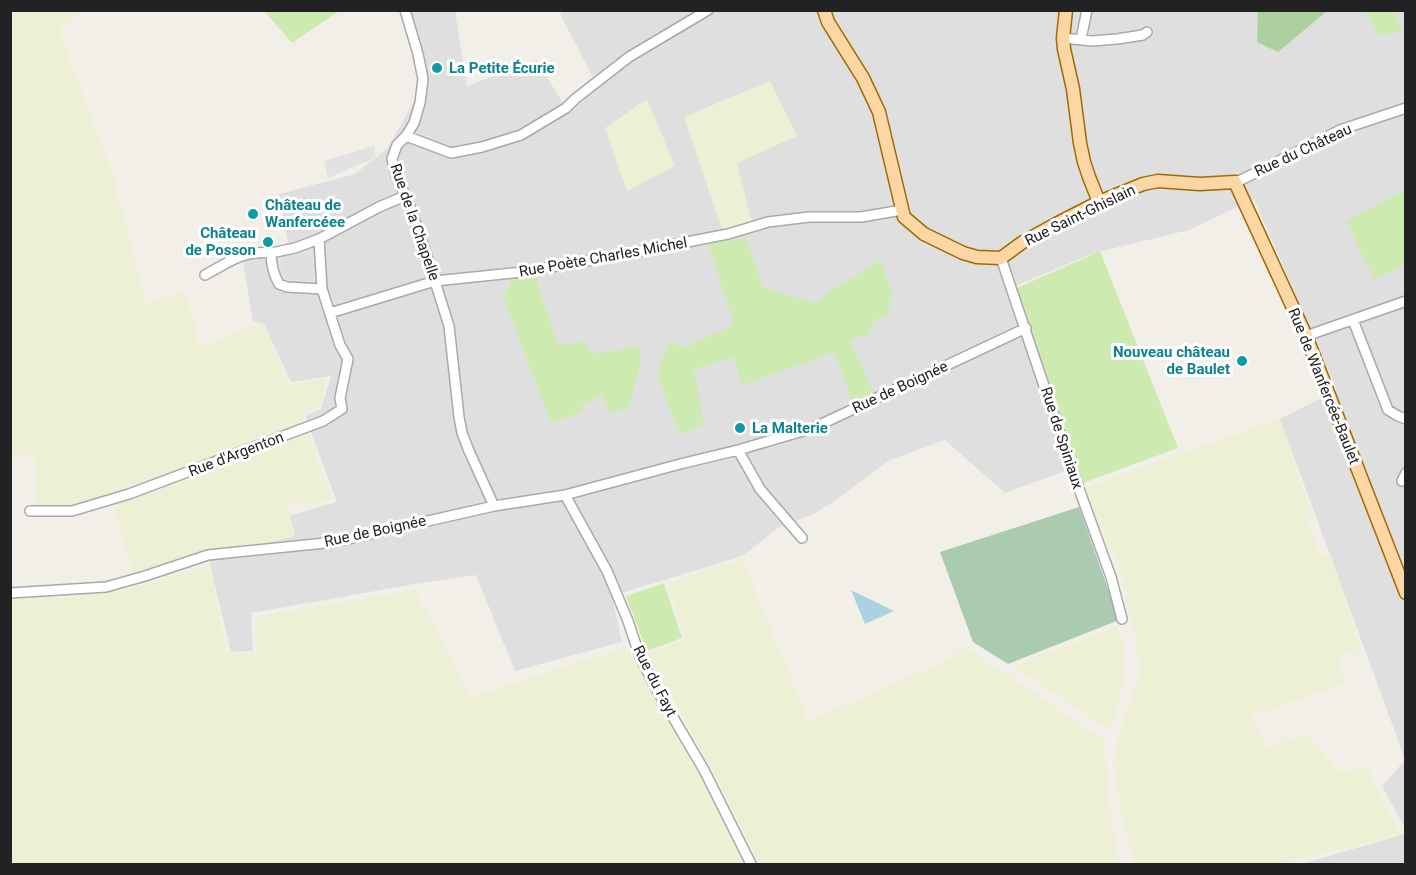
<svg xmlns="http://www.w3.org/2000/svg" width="1416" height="875" viewBox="0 0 1416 875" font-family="Roboto,sans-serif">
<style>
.residential{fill:#e0dfdf}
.farmland{fill:#eef0d5}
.grass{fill:#cdebb0}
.forest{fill:#add19e}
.cemetery{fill:#aacbaf}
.parking{fill:#e2e2e2;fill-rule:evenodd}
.water{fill:#aad3df}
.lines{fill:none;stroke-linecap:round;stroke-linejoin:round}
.minor-casing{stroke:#a9a9a9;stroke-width:12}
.major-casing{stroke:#a06b00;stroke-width:15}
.minor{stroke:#fff;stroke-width:9}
.major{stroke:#fcd6a4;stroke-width:12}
.culture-dot{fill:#0f9aa8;stroke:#fff;stroke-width:2}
.labels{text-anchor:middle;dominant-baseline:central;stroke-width:6;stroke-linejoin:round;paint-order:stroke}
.culture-label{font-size:15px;font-weight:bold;fill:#0d838f;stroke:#fff;text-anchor:start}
.street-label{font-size:15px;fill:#222;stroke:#fff}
</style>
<rect width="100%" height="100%" fill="#f2efe9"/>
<path class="residential" d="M403 11H455L467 86 537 60 562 102 593 77 560 14 565 11H1405V759L1280 419 1337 390 1254 199 1189 230 1094 253 1006 290 1025 340 1065 471 1005 493 945 440 890 460 833 502 814 514 778 528 742 556 612 596 622 642 515 671 476 575 415 584 251 613 253 651 231 652 210 565 206 539 337 502 305 416 321 409 331 376 291 382 264 324 253 321 242 256 289 248 279 194 355 174 387 149 421 89Z
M1405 760V828L1382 786Z
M1405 833V864H1302L1401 835Z"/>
<path class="farmland" d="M10 11H82L59 30 113 175 146 304 183 290 192 314 200 347 262 322 289 384 328 378 319 408 302 412 304 423 76 506 36 507 37 459 11 454Z
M770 81 797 136 737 163 752 223 723 232 684 117Z
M647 99 675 166 627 191 605 128Z
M1280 419 1313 518 1306 520 1321 555 1330 553 1361 648 1338 658 1345 683 1251 716 1268 749 1304 733 1341 773 1367 766 1401 835 1278 864H1135L1123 821 1113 765 1120 730 1140 675 1134 631 1119 567 1083 488Z
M308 432 332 500 288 506 295 536 133 576 113 501Z
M742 559 787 667 808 721 939 664 965 648 1033 691 1104 741 1109 802 1119 864H759L719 783 648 654 685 639 667 583Z
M210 565 227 654 257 652 255 617 415 590 470 697 626 647 698 773 745 864H11V598L69 597 125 590Z
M1117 626 1123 640 1125 673 1111 730 1013 667Z"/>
<path class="grass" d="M264 11H339L292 43Z
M1364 11H1395L1394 12 1403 30 1379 36Z
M1405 190V265L1374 279 1346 221Z
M746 238 763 288 816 303 830 291 880 260 892 292 888 316 874 320 868 335 850 340 873 392 852 402 834 351 817 359 742 385 733 357 694 369 704 424 680 435 657 375 669 341 684 348 733 325 732 318 708 244Z
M1100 251 1178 448 1083 483 1017 288Z
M534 270 543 301 558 344 585 342 592 354 642 346 639 370 629 407 610 413 602 395 581 406V412L551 423 503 296 511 285 509 278Z
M664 583 682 638 647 651 626 596Z"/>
<path class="forest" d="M1258 11V10L1327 11 1278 52 1257 42Z"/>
<path class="cemetery" d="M1079 507 1119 620 1008 664 973 642 940 552Z"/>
<path class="parking" d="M374 146 376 157 328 178 324 161Z
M310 245 315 248 319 281 317 285 284 284 281 282 276 261 278 256ZM307 254 311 256 314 275 310 279 287 278 284 275 282 262 284 259Z"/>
<path class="water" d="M851 590 894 611 865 624Z"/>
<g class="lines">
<defs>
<path id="minor" d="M405 10 418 54 423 79 420 103 414 123 406 136 397 145 392 159 396 175 409 204 427 256 449 326 459 417 462 433 469 451 494 506
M1063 38 1092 41 1117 39 1143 35 1147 32
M1081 39 1087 10
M406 136 451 153 482 147 521 135 566 108 575 99 629 57 708 10
M1235 182 1243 179 1340 130 1406 108
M319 239 295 248 271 253C271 264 274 275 279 284L287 287 322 289
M1001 258 1074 475 1111 577 1122 619
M205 275C229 262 243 250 271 253
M330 313 435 281 522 272 621 255 728 234 768 222 809 217H861L902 210
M1353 320 1388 410 1398 416 1406 419
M1306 336 1406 301
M738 450 760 489 802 538
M1402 481 1406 473
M565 495 607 571 628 621 640 657 657 690 704 770 751 864
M30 511H72L129 494 323 421 342 409 340 398 348 359 340 345 322 289 319 239 379 207 405 196
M10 593 106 587 145 576 208 555 335 542 494 506 565 495 684 463 738 450 813 428 1026 328"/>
<path id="major" d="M824 10 828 22 863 78 879 112 904 217 924 234 963 253 977 257 1001 258 1023 242 1056 224 1099 202 1143 184 1158 181 1200 184 1235 182 1306 336 1406 593
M1066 10 1063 38 1064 49 1073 89 1080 143 1084 162 1089 177 1099 202"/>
</defs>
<use href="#minor" class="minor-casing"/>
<use href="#major" class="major-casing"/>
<use href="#minor" class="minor"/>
<use href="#major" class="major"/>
</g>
<g class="culture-dot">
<circle cx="437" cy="68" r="6"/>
<circle cx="253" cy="214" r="6"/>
<circle cx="268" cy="242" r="6"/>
<circle cx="1242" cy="361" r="6"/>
<circle cx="740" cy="428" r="6"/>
</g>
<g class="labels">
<g class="culture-label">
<text x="449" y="68">La Petite Écurie</text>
<text x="265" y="205">Château de<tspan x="265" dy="17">Wanfercéee</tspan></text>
<text x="256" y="233" text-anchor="end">Château<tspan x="256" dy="17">de Posson</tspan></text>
<text x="1230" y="352" text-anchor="end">Nouveau château<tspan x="1230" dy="17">de Baulet</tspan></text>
<text x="752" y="428">La Malterie</text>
</g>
<g class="street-label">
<text transform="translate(1303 150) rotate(-25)">Rue du Château</text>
<text transform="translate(1080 215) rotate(-26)">Rue Saint-Ghislain</text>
<text transform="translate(415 222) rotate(71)">Rue de la Chapelle</text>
<text transform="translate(603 257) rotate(-10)">Rue Poète Charles Michel</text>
<text transform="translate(1324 386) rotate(68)">Rue de Wanfercée-Baulet</text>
<text transform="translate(900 387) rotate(-25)">Rue de Boignée</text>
<text transform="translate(1062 438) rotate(72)">Rue de Spiniaux</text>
<text transform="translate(236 454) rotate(-21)">Rue d'Argenton</text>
<text transform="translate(375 531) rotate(-12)">Rue de Boignée</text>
<text transform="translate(655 681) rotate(63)">Rue du Fayt</text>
</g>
</g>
<rect width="1416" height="875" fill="none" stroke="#222222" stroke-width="24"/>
</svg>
